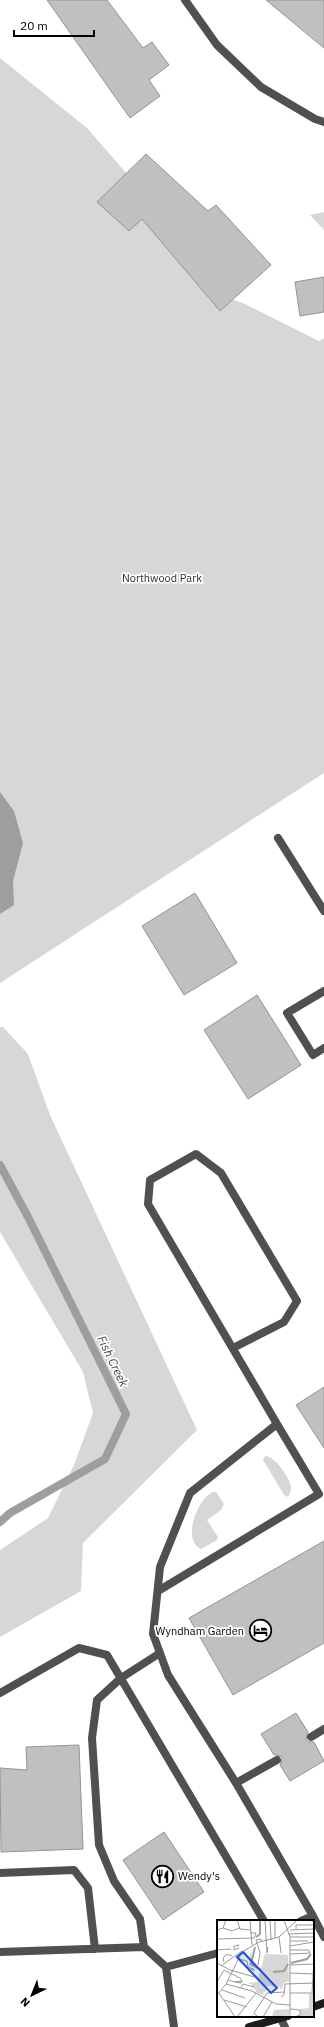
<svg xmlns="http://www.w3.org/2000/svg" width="324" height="2027" viewBox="0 0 324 2027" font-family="'IBM Plex Sans',sans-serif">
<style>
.green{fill:#d7d7d7}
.water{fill:#9e9e9e}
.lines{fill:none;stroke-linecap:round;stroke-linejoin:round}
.stream{stroke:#9e9e9e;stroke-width:8}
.building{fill:#c0c0c0;stroke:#949494}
.lane{stroke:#505050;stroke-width:8}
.street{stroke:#505050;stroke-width:8}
.secondary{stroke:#1d1d1d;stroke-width:8}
.labels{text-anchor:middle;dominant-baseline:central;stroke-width:3.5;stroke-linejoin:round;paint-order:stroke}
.park-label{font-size:11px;fill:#2e2e2e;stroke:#fff}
.poi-label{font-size:11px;fill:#000;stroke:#fff;text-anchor:end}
.water-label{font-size:12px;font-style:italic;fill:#3f3f3f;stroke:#fff}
.inset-river{fill:none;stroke:#9e9e9e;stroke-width:2}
.inset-road{fill:none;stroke:#999;stroke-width:1}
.view{fill:#1d4ed8;fill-opacity:0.15;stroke:#1d4ed8;stroke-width:2}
.inset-edge{fill:none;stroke:#000;stroke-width:2}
</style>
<rect width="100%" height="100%" fill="#fff"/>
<path class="green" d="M0 58 87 128 162 214 201 288 245 304 319 341 324 338V773L0 983Z
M324 212V230L310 215Z
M0 1027H3L28 1054 50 1115 197 1430 83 1543 81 1591 0 1637V1550L48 1518 74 1465 93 1413 83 1372 0 1232Z
M265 1456C275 1456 291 1479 291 1488 291 1491 290 1494 288 1497L284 1495 263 1460Z
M213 1492H216L224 1504 221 1510 207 1520 218 1537 217 1540 201 1549C181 1540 198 1498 213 1492Z"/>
<path class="water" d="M0 792 14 811 23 843 13 881 14 905 0 914Z"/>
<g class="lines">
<path class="stream" d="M0 1165 28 1217 126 1414 105 1459 10 1513 0 1522"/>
</g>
<path class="building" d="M47 0H107L143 48 152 42 169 65 149 80 160 96 130 118Z
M266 0H324V48Z
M146 154 208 211 216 205 271 265 220 311 142 219 129 231 97 202Z
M324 277V312L300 316 295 282Z
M195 893 237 963 184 995 142 926Z
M257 995 301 1065 248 1099 204 1030Z
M324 1387V1448L296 1405Z
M324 1541V1643L233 1695 189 1618Z
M296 1713 308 1732 306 1740 309 1742H314L324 1761 290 1781 280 1765 282 1760V1757L277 1755H274L261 1734Z
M79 1745 83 1849 1 1852 0 1768 27 1770 26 1747Z
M164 1832 204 1892 163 1920 123 1860Z"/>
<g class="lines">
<path class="lane" d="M324 991 287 1013 313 1055 324 1048
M233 1348 284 1322 297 1301 221 1173 196 1154 150 1180 148 1204 277 1424 190 1493 160 1567 153 1634 168 1675 236 1783 313 1916
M158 1591 319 1494 277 1424
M0 1693 79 1648 107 1655 264 1921
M311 1737 324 1729
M236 1783 277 1760
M0 1873 74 1870 88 1888 95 1949
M301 1921 313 1916 324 1937
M144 1947 140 1919 114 1881 99 1845 92 1738 97 1700 121 1678 160 1653
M0 1952 144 1947 166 1967 174 2027
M166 1967 218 1953
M281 2019 285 2027"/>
<path class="street" d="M185 0 217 45 261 87 315 119 324 122
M278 838 324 911"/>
<path class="secondary" d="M313 2007 324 2003
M249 2027 288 2016"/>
</g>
<defs>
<symbol id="hotel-ring" viewBox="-11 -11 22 22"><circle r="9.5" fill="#fff" stroke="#000" stroke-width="1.5"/><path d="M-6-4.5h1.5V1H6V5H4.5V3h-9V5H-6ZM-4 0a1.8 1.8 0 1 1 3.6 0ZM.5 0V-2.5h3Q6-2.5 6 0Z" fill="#000"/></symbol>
<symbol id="restaurant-ring" viewBox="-11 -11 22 22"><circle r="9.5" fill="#fff" stroke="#000" stroke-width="1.5"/><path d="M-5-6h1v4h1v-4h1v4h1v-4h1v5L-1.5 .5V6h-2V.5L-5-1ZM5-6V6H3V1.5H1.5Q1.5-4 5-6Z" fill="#000"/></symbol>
</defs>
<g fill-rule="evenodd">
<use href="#hotel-ring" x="248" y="1618" width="25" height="25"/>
<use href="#restaurant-ring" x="150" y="1864" width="25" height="25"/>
</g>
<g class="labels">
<g class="park-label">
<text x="162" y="578">Northwood Park</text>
</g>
<g class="poi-label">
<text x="244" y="1631">Wyndham Garden</text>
<text x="178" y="1876" text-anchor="start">Wendy's</text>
</g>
<g class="water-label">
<text transform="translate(113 1361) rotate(64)">Fish Creek</text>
</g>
</g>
<g transform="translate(217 1920)">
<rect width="97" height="97" fill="#fff"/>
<path d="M34 28 35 44 44 48 48 34 71 35 72 61 67 63 64 71 63 67 51 66 48 67 51 69 46 73 48 75 40 73 34 64 30 63 40 62 44 49 32 46ZM92 74H97V97H83V89L92 88ZM72 89V97H55L57 90Z" fill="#d7d7d7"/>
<path class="inset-river" d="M39 17 43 14V0M38 27 34 44 44 50M74 43 90 39 94 34M56 52 67 51 71 44"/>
<path class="inset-road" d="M20 0 23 9 33 10M33 0 35 25M48 0 50 33 51 27M53 0 54 20M58 0V18M67 0 73 17V97M83 0 97 1M6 8 15 11 22 8M79 9V5H97M0 10 6 8 9 0M73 10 97 9M72 14 97 13M62 17 64 33M73 17H97M0 19 37 18 39 13H33M73 21H91M20 26 22 25 17 26V30L22 28M73 26 97 22M0 30 14 29M73 34 93 33 92 30H73M22 39 30 41 31 47 33 48 37 49V51L33 48M7 42 6 38 10 34 15 36M0 43 13 50 41 58M41 45 43 33 39 20 44 19 45 21M73 45 97 44M4 46 25 31M7 50 23 58 25 61M73 53 97 54M11 60 18 62 24 63 25 61 18 62M0 62 7 50M9 64 35 71 59 84 73 85M24 68 26 64 37 67M5 70 28 78M2 73 18 97M73 73H97M95 73 97 40M0 75 9 64 25 32 42 22 62 17 80 0M64 77 67 75 68 64 97 63M7 80 30 87M73 89 83 90V95L80 96M20 97 39 73M41 97 37 93 50 73 67 72M46 97 55 82"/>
<path class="view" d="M26 32 60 68 54 73 20 37Z"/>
<rect width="97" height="97" class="inset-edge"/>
</g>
<g transform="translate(32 1995) rotate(223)" stroke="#ffffff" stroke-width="3" paint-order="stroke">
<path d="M0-3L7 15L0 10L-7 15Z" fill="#000000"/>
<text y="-6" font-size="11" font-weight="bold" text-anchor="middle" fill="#000000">N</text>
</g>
<path d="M14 30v6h80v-6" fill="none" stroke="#000000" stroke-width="2"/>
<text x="20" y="30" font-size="12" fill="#000000" stroke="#ffffff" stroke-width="3" paint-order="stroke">20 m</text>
</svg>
